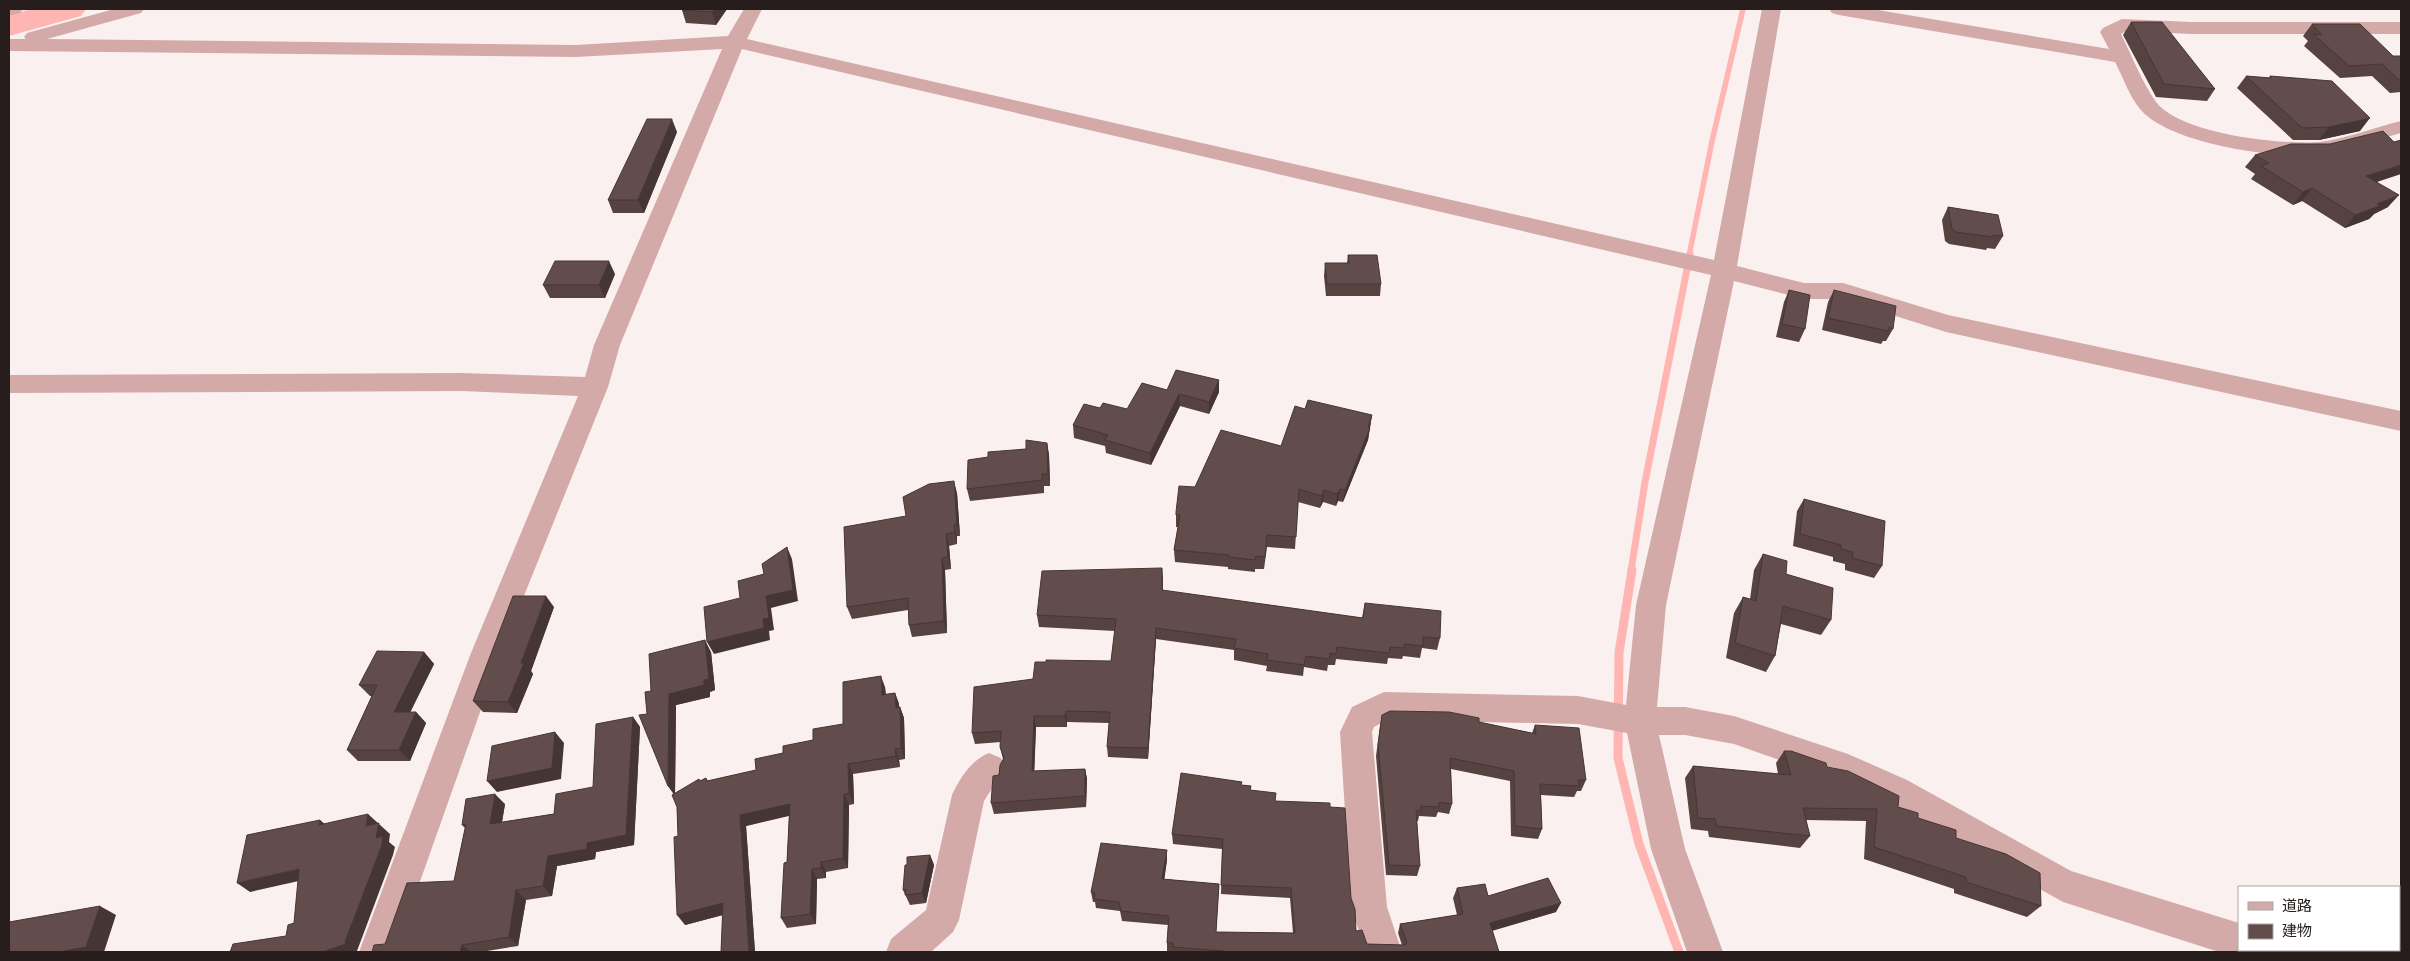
<svg xmlns="http://www.w3.org/2000/svg" width="2410" height="961" viewBox="0 0 2410 961" font-family="'Source Sans 3','Noto Sans JP',sans-serif">
<style>
.lines{fill:none;stroke-linecap:round;stroke-linejoin:round}
.stream-far2{stroke:#ffb5b1;stroke-width:5.5}
.stream-far1{stroke:#ffb5b1;stroke-width:7}
.stream{stroke:#ffb5b1;stroke-width:9}
.river{fill:#ffb5b1;fill-rule:evenodd}
.minor{fill:#d3aaa7;fill-rule:evenodd}
.wall{fill:#554241}
.shaded-wall{fill:#453635}
.building{fill:#634d4c;stroke:#453635}
</style>
<rect width="100%" height="100%" fill="#fbf0f0"/>
<g class="lines">
<path class="stream-far2" d="M1689 256 1712 141 1743 9"/>
<path class="stream-far1" d="M1631 571 1645 482 1690 254"/>
<path class="stream" d="M1632 570 1619 653 1618 758 1639 844 1679 952"/>
<path class="river" d="M32 9H86L81 16 9 36V15Z"/>
<path class="minor" d="M9 9H23L20 13 9 16Z
M114 9H144L141 13 47 39 576 45 728 36 744 9H762L747 39 1714 260 1762 9H1781L1737 266 1804 283H1843L1948 315 2401 411V431L1946 332 1842 299H1804L1734 281 1666 605 1657 707H1685L1734 716 1848 754 1907 780 2071 871 2239 923V950H2291L2292 952H2219L2063 902 1883 802 1839 781 1734 744 1685 735H1659L1685 849 1723 952H1687L1651 849 1627 733 1578 724 1387 720 1374 727 1372 732 1387 907 1402 952H1366L1351 907 1340 732 1352 707 1384 692 1578 696 1626 705 1636 605 1711 275 742 49 620 345 608 387 501 653 395 952H359L471 653 578 396 461 391 9 393V375L461 373 585 377 594 345 722 49 576 57 9 51V39H26L24 37 27 33Z
M1829 9H1872L2109 49 2100 32 2103 28 2122 19 2192 22H2401V34H2192L2126 31 2121 34C2132 56 2142 82 2156 102 2180 134 2281 145 2319 142 2346 139 2375 127 2401 121V133C2375 140 2347 152 2320 155 2276 159 2169 144 2140 109 2129 96 2123 77 2115 62L1839 15 1832 13Z
M989 753 1001 758 1005 768 984 801 959 920 953 932 931 952H886L891 939 926 910 952 795C960 778 971 760 989 753Z"/>
</g>
<path class="wall" d="M727 9 716 25 686 23 682 10Z
M2131 22 2215 89 2207 101 2156 97 2123 35Z
M2312 24 2393 56H2401V92L2390 93 2372 76 2340 78 2304 46 2308 41 2303 36Z
M2246 76 2269 78 2270 76 2360 131 2319 140H2293L2237 88Z
M677 132 644 213H613L608 200Z
M2394 142 2377 182 2388 207 2374 214 2369 219 2345 228 2302 201 2293 205 2251 179 2255 174 2245 167 2255 155 2330 144Z
M1948 207 2003 236 1995 249 1987 248 1986 250 1949 244 1945 241 1942 220Z
M1348 255 1381 284 1380 296H1326L1324 276 1325 263H1347Z
M615 274 605 298H550L543 285Z
M1789 290 1805 329 1799 342 1776 337 1784 302Z
M1834 290 1893 329 1886 341H1883L1881 344 1822 330 1828 302Z
M1219 380V392L1209 414 1180 406 1151 465 1106 453 1105 446 1074 438 1073 425 1100 408 1127 409 1167 390Z
M1305 409 1372 415 1368 440 1343 502 1338 501 1336 506 1323 502 1320 508 1298 502 1295 549 1267 547 1264 569H1255V572L1228 569V567L1175 562 1174 550 1178 527H1176V512L1281 446Z
M1047 443 1049 455 1050 486H1044V493L970 501 967 489 988 457 1026 449Z
M957 493 960 536H957V544L949 546 951 569 945 570 947 633 912 637 909 625 908 610 852 619 847 607 906 516Z
M1804 499 1882 566 1874 578 1845 570V564L1833 561V557L1793 546 1797 511Z
M1763 554 1786 574 1831 620 1821 635 1781 624 1775 656 1766 672 1726 658 1734 613 1743 597 1750 599 1754 570Z
M1162 568 1163 591 1362 618 1365 603 1440 638 1437 650 1422 648 1420 658 1403 656 1402 659 1388 658 1387 664 1336 659 1335 665H1328L1327 671 1304 667 1303 676 1266 671 1267 666 1234 660V650L1156 639 1148 759 1108 757 1107 747 1109 723 1067 722V727H1036L1034 771 1085 769 1087 779 1086 807 994 814 991 803 1003 759 1000 747 1001 742 975 744 972 733 1033 679 1046 662 1111 661 1115 631 1039 627 1037 615Z
M554 607 531 671 533 674 517 713 483 712 473 701Z
M424 652 434 664 410 712H416L426 723 410 761H358L347 750 372 696H370L359 685Z
M711 652 715 690 710 692V697L676 705 675 793 706 778 708 781 756 770 783 753 813 740 843 724 885 687 886 694 895 693 899 704V707H900L904 718 905 759 899 760 900 767 853 774 854 804 849 805 848 868 826 872V878L817 879 816 924 787 928 781 918 787 862 789 816 746 826 755 952H721L723 915 685 925 678 836 677 807 674 794 668 786 651 691Z
M1382 715 1479 722 1532 733 1535 725 1586 780 1581 791H1577L1574 797 1541 795 1542 829 1538 839 1511 836 1510 781 1451 769 1452 804 1449 814 1438 812 1436 817 1419 816 1418 821H1417L1420 866 1417 876 1386 875 1376 756 1380 726Z
M633 717 640 727 634 845 596 852 595 859 557 866 552 896 526 900 518 946 481 952H372L385 944 454 881 465 828 462 825 505 804 502 822 554 814 593 787Z
M1784 751 1827 767 1918 818 1956 838 2041 906 2027 917 1954 893V889L1864 859 1866 821 1806 820 1810 836 1800 848 1709 837 1708 831 1691 829 1685 778 1693 766 1778 774 1776 763Z
M1242 785 1251 786 1250 790 1275 801 1330 807 1351 898 1356 931 1367 944 1402 945 1398 933 1400 924 1457 915 1453 898 1457 888 1556 912 1492 931 1499 952H1167V943L1168 925 1122 921 1120 911 1096 908 1095 902H1093L1091 892 1167 860 1164 879 1219 884 1216 932 1293 933 1290 898 1221 894 1222 849 1173 844 1172 834Z
M930 855 934 865 926 903 910 905 903 890Z"/>
<path class="shaded-wall" d="M715 9H727L716 25 712 12Z
M2370 118 2360 131 2319 140 2329 127Z
M672 119 677 132 644 213 638 200Z
M2401 165V174L2356 189 2366 176Z
M2312 188 2302 201 2293 205 2303 192Z
M2399 195 2388 207 2374 214 2369 219 2345 228 2355 215 2377 204Z
M609 261 615 274 605 298 599 285Z
M1219 380V392L1209 414V402Z
M1179 394 1180 406 1151 465 1150 453Z
M1372 415 1368 440 1343 502 1345 490Z
M1047 443 1049 455 1050 486 1048 474Z
M954 481 957 493 960 536 957 524Z
M1340 489 1338 501 1336 506 1337 494Z
M1324 490 1323 502 1320 508 1322 496Z
M954 525 957 536V544L955 532Z
M946 534 949 546 951 569 948 557Z
M787 547 792 559 798 601 771 608 774 630 769 631 770 640 714 654 707 642 763 619 766 596Z
M942 558 945 570 947 633 944 621Z
M1162 568 1163 580 1162 602Z
M546 596 554 607 531 671 533 674 517 713 508 702 521 663Z
M1156 628V639L1148 759V748Z
M705 640 711 652 715 690 710 692V697L676 705 675 796 668 786 669 694Z
M424 652 434 664 405 723 394 712Z
M881 676 885 687 886 706 882 695Z
M895 693 899 704 900 719 896 708Z
M900 707 904 718 905 759 901 748Z
M1066 711 1067 722V727L1065 716Z
M416 712 426 723 410 761 399 750Z
M1034 716 1036 727 1034 782 1032 771Z
M633 717 640 727 634 845 596 852 595 859 557 866 552 896 543 886 548 856 587 843Z
M555 732 564 743 561 779 497 792 487 781Z
M895 749 899 760 900 767 896 756Z
M848 764 853 774 854 804 849 793Z
M1085 769 1087 779 1086 807 1085 796Z
M495 794 505 804 500 834 490 824Z
M844 794 849 805 848 868 843 858Z
M790 804 795 814 746 826 755 952H749L740 815Z
M368 814 390 834 389 842 395 847 393 855 357 951 358 952H322L345 942Z
M320 820 332 830 319 825Z
M1167 850V860L1163 889 1162 879Z
M930 855 934 865 926 903 922 893Z
M821 862 826 872V878L821 868Z
M299 869 312 878 250 892 237 883Z
M812 869 817 879 816 924 810 914Z
M516 890 526 900 518 946 509 937Z
M723 903 730 913 685 925 677 915Z
M1561 903 1556 912 1486 932 1490 923Z
M100 906 116 915 104 952H58Z
M462 945 471 952H460Z"/>
<path class="building" d="M683 9H715L712 12 682 10Z
M2131 22H2162L2215 89 2164 84Z
M2312 24H2360L2393 56H2401V80H2399L2382 64 2349 66 2313 34 2322 35Z
M2246 76 2271 78 2270 76 2332 81 2370 118 2329 127 2302 128Z
M647 119H672L638 200H608Z
M2383 131 2394 142 2401 140V165L2366 176 2399 195 2377 204 2380 206 2355 215 2312 188 2303 192 2261 166 2269 163 2255 155 2291 144H2330Z
M1948 207 1998 215 2003 236 1993 235 1994 237 1956 232 1952 229Z
M1348 255H1377L1381 284H1327L1325 263H1349Z
M555 261H609L599 285H543Z
M1789 290 1810 295 1805 329 1782 324Z
M1834 290 1896 306 1893 329 1889 327 1888 331 1828 318Z
M1176 370 1219 380 1209 402 1179 394 1150 453 1105 440 1108 435 1073 425 1084 404 1100 408 1103 403 1127 409 1142 383 1167 390Z
M1308 400 1372 415 1368 427 1370 428 1345 490 1340 489 1337 494 1324 490 1322 496 1299 489 1296 537 1267 535 1265 557 1256 556 1255 560 1229 557V555L1174 550 1180 515H1176V512L1179 486 1195 487 1221 430 1281 446 1295 406 1305 409Z
M1026 440 1047 443 1048 474H1042V480L967 489 968 460 988 457V452L1026 449Z
M954 481 957 524 954 525 955 532 946 534 948 557 942 558 944 621 909 625 908 598 847 607 844 527 906 516 903 497 929 484Z
M1804 499 1885 521 1882 566 1852 558 1853 552 1841 549V545L1800 534Z
M787 547 793 590 766 596 769 618 763 619 764 628 707 642 704 607 740 598 738 581 764 574 762 564Z
M1763 554 1787 561 1786 574 1833 588 1831 620 1783 606 1775 656 1735 643 1743 597 1756 601Z
M1162 568V590L1363 618 1365 603 1441 611 1440 638 1423 637V646L1405 644 1404 648 1390 647 1389 653 1337 647 1336 654 1330 653 1329 659 1306 656 1304 665 1267 660 1268 654 1234 648 1236 639 1156 628 1148 748 1107 747 1110 712 1066 711 1065 716H1034L1032 771 1085 769V796L991 803 993 776 999 775 1000 765 1004 758 1000 747 1001 731 972 733 974 687 1033 679 1035 662H1046V660L1111 661 1116 619 1037 615 1042 571Z
M513 596H546L521 663H524L508 702 473 701Z
M705 640 709 679 704 680V685L669 694 668 786 639 715 647 714 645 692 651 691 649 654Z
M377 651 424 652 394 712H416L399 750H347L377 685H359Z
M881 676 882 695 895 693 896 708 900 707 901 748 895 749 896 756 848 764 849 793 844 794 843 858 821 862V868L812 869 810 914 781 918 784 863 787 862 790 804 740 815 749 952H721L723 903 677 915 674 837 678 836 677 807 672 795 699 779 700 781 706 778 707 781 756 770 755 759 783 753V746L813 740V729L843 724V682Z
M1390 711 1449 712 1479 718V722L1536 734 1535 725 1579 728 1586 780H1578L1579 786 1540 784 1542 829 1515 826 1514 771 1450 758 1452 804 1439 802V807L1421 806V811H1416L1420 866 1389 865 1378 745 1382 715Z
M633 717 626 835 587 843V849L548 856 543 886 516 890 509 937 462 945 460 952H372L374 945 385 944 407 883 454 881 466 824 462 825 466 799 495 794 490 824 554 814 556 794 593 787 596 724Z
M555 732 552 768 487 781 492 746Z
M1784 751H1791L1826 763 1827 767 1848 771 1899 796 1898 807 1918 813V818L1956 830V838L2006 854 2040 873 2041 906 1966 882V877L1874 847 1877 809 1803 808 1810 836 1717 826 1715 819 1698 818 1693 766 1791 775Z
M1181 773 1242 782 1241 785 1251 786 1250 790 1276 793 1275 801 1330 803V807L1345 808 1351 898 1355 909 1356 931 1362 930 1367 944 1405 945 1407 942 1400 924 1463 914 1457 888 1485 884 1488 896 1548 878 1561 903 1490 923 1499 952H1224V951L1173 947V943H1167L1169 916 1121 911 1119 902 1094 899 1095 893 1091 892 1101 843 1167 850 1162 879 1219 884 1216 932 1295 933 1291 888 1221 885 1223 839 1172 834Z
M368 814 366 826 379 823 376 838 383 836 382 845 345 942 346 944 322 952H230L233 944 286 936 288 925 294 923 299 869 237 883 247 835 320 820 319 825Z
M930 855 922 893 905 895 906 889 903 890 905 865H907V857Z
M100 906 86 947 58 952H9V922Z"/>
<rect width="2410" height="961" fill="none" stroke="#261d1c" stroke-width="20"/>
<rect x="2238" y="886" width="162" height="65" fill="#ffffff" stroke="#a8a5a4"/>
<rect x="2248" y="902" width="25" height="8" fill="#d3aaa7" stroke="#a8a5a4"/>
<text x="2282" y="911" font-size="15" fill="#261d1c">道路</text>
<rect x="2248" y="924" width="25" height="15" fill="#634d4c" stroke="#a8a5a4"/>
<text x="2282" y="936" font-size="15" fill="#261d1c">建物</text>
</svg>
